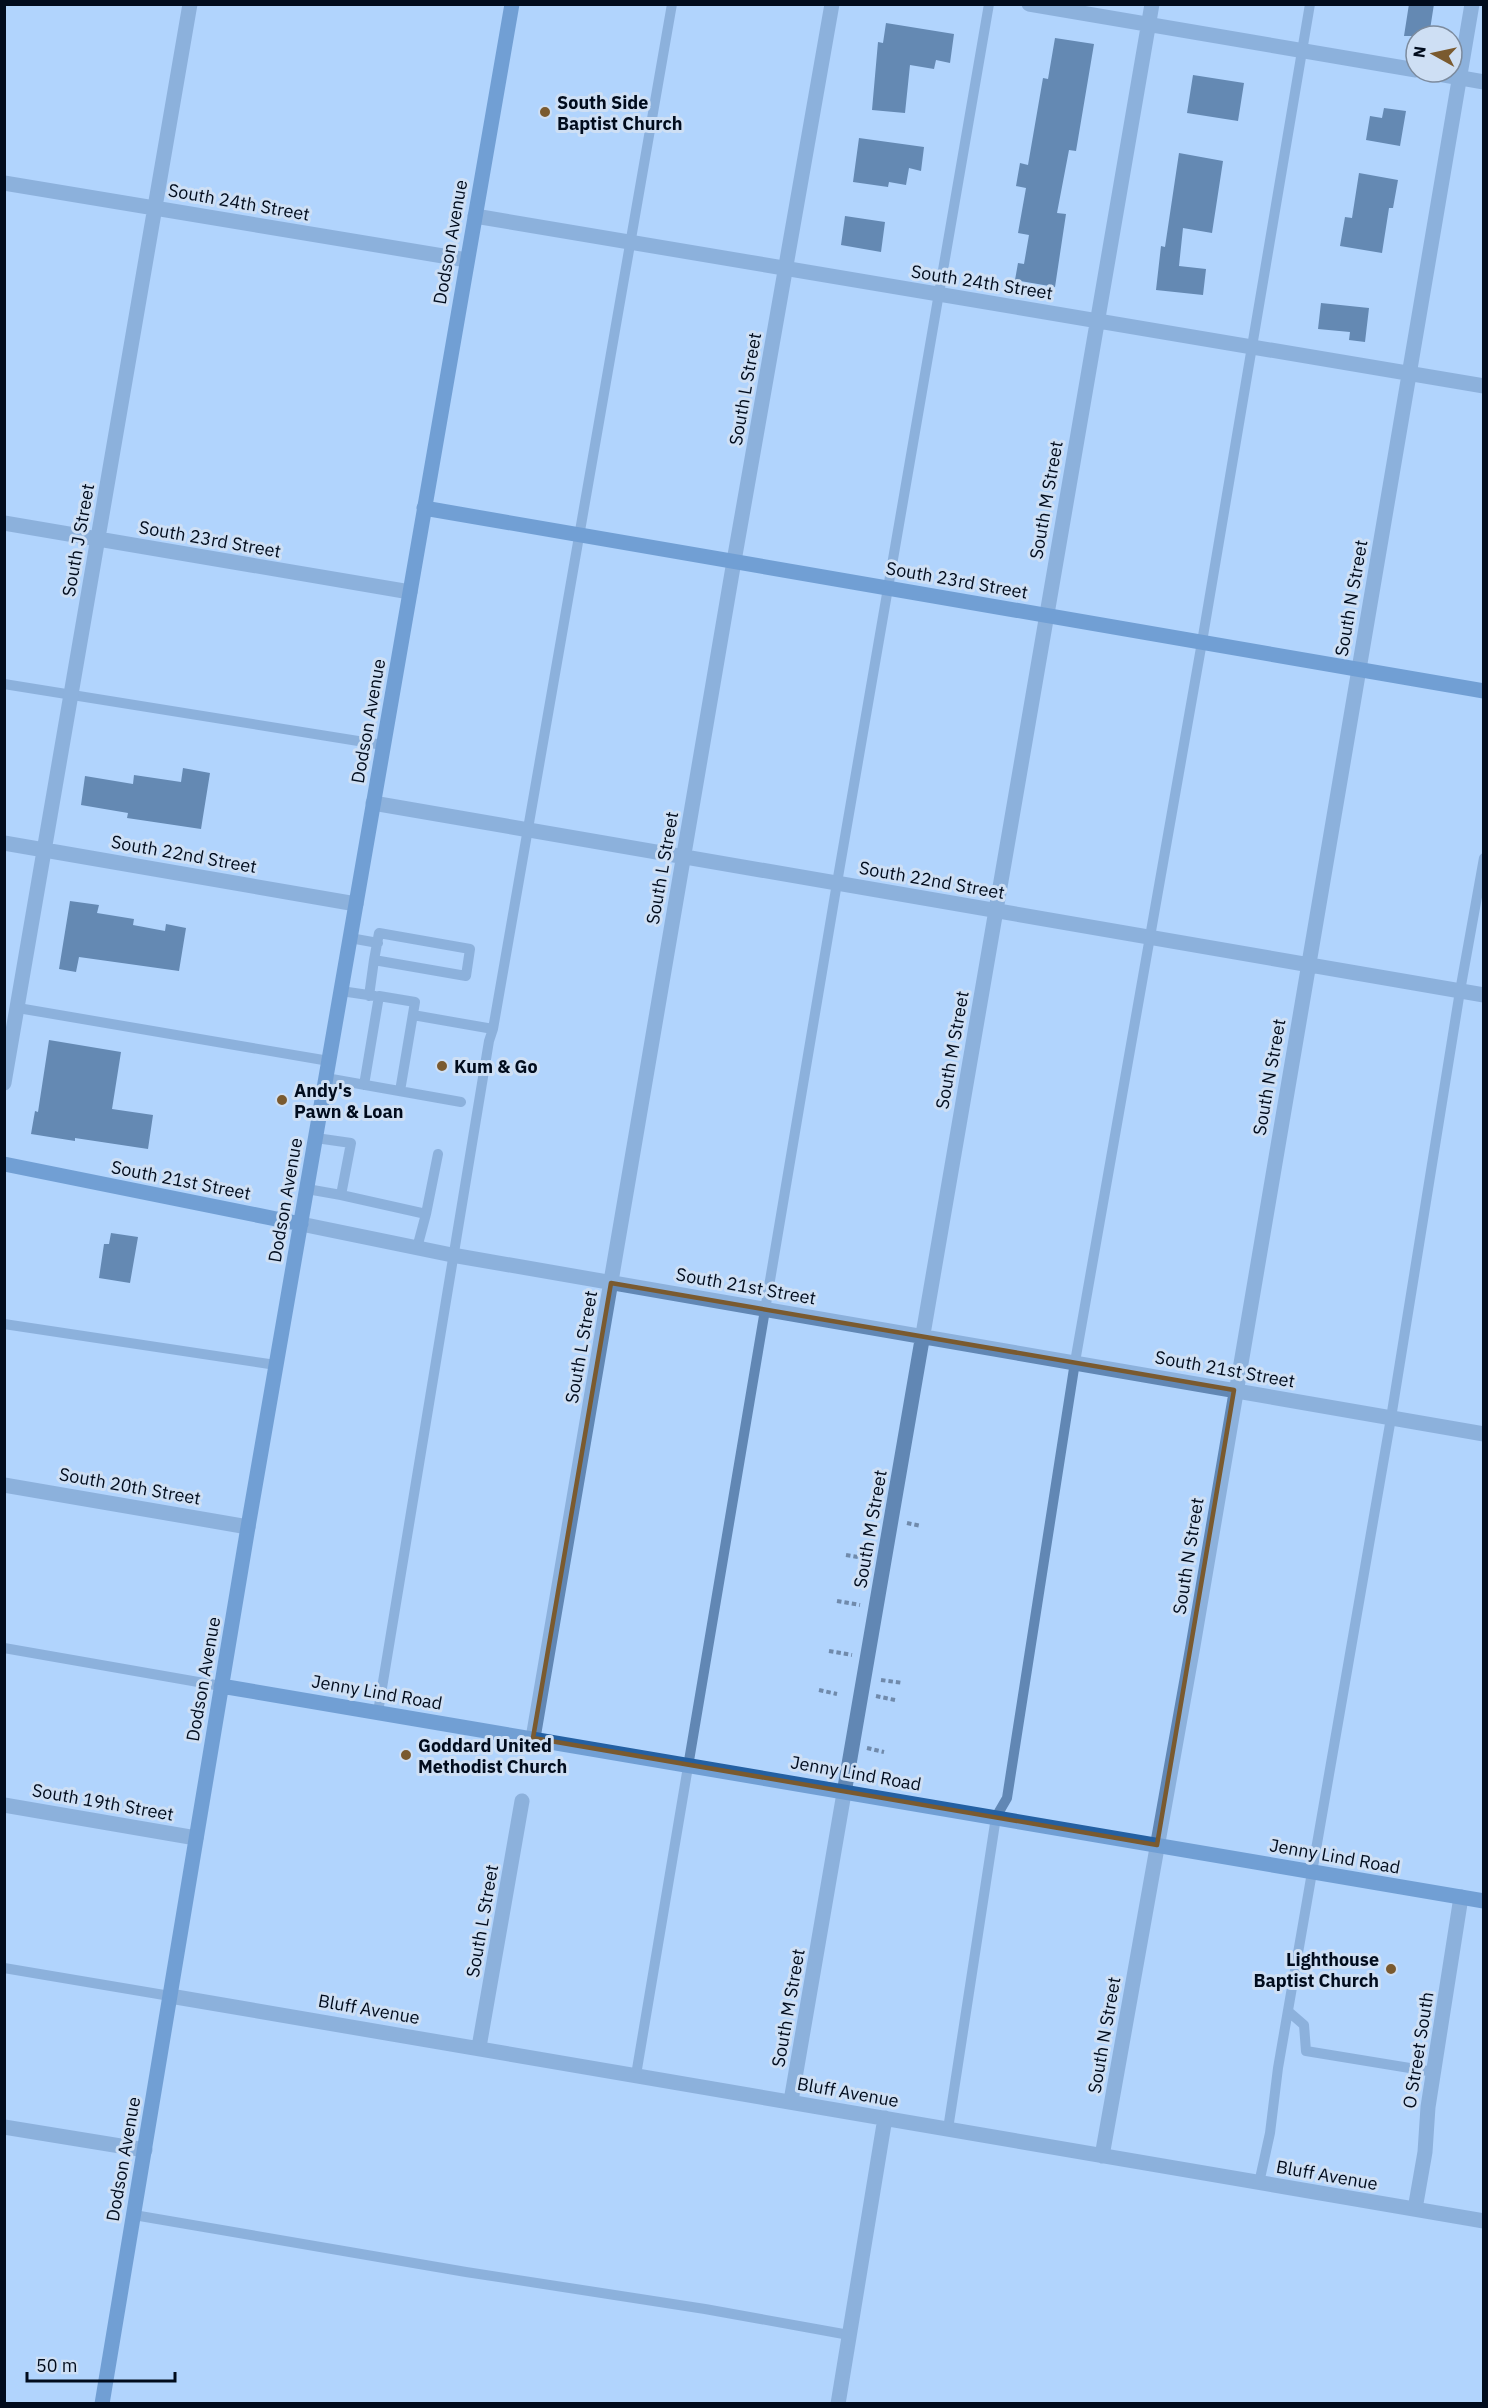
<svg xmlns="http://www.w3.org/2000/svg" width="1488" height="2408" viewBox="0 0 1488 2408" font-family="'IBM Plex Sans',sans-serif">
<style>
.building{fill:#072f59}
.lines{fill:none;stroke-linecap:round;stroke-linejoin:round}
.path{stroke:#708aab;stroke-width:4;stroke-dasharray:4.5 3;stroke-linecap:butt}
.lane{stroke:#6187b4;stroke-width:10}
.street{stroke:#6187b4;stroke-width:15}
.secondary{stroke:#2460a2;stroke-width:15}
.marked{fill:none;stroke:#7a5a2f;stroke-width:4.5;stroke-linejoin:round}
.poi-dot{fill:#7a5a2f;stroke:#cedff4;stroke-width:2}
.labels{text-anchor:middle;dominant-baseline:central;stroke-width:6;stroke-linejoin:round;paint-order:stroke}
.poi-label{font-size:18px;font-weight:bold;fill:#010c1d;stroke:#cedff4;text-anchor:start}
.street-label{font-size:18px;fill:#010c1d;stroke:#cedff4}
</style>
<rect width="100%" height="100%" fill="#b1d4fd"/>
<path class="building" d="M1409 4H1434L1429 36H1404Z
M886 23 954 34 950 63 936 60 934 69 910 65 905 113 872 110 878 42 883 43Z
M1055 38 1094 44 1076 151 1069 150 1057 213 1066 214 1055 287 1015 280 1018 263 1024 264 1029 235 1018 233 1026 188 1016 186 1020 163 1028 165 1043 78 1048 79Z
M1193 75 1244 83 1238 121 1187 113Z
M1384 108 1406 111 1400 146 1366 140 1370 116 1382 118Z
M859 138 924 147 921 171 909 168 906 185 889 182 888 187 853 182Z
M1179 153 1223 161 1212 233 1183 228 1179 266 1206 269 1203 295 1156 290 1161 246 1165 247Z
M1359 173 1398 180 1393 208H1389L1382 253 1340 246 1345 217 1352 218Z
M845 216 885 222 881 252 841 245Z
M1321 303 1369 308 1365 342 1349 340 1350 332 1318 329Z
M183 768 210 773 201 829 127 818 128 813 81 805 85 776 133 784 134 775 181 782Z
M70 901 99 905 97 913 134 919 133 925 165 931 166 924 186 928 179 971 79 957 76 972 59 969Z
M49 1040 121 1052 112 1109 153 1115 148 1149 75 1138V1141L31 1134 35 1111 38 1112Z
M111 1233 138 1237 130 1283 99 1278 104 1244H109Z"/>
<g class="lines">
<path class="path" d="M907 1523 921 1526
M846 1555 869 1559
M837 1601 860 1605
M829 1651 852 1655
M881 1680 903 1683
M819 1690 837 1694
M876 1696 895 1700
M867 1748 884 1752"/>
<path class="lane" d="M4 684 383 745
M350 938 378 943
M341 991 375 996
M369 996 374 960 466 976 470 949 379 933 374 960
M18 1008 329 1061
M413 1015 493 1029
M326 1078 461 1102
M364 1085 379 996 415 1002 400 1091
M316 1138 351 1143 341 1195 426 1214 438 1154
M307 1189 341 1195
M417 1248 426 1214
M4 1324 276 1365
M4 1648 221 1686
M378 1712 489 1041 493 1029 672 4
M4 1968 170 1996
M1289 2012 1304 2025 1306 2051 1434 2072
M636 2075 837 883 989 4
M948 2129 996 1817 1007 1798 1075 1362 1202 642 1310 4
M1259 2183 1270 2133 1278 2068 1391 1418 1460 991 1484 858
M134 2215 466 2272 705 2309 849 2335"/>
<path class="street" d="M1029 4 1416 70
M1427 72 1484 82
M4 183 467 260
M475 216 1484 386
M4 523 410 592
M373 803 1484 995
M4 843 356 904
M4 1083 190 4
M301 1224 452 1255 1484 1434
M4 1485 248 1527
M533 1738 734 561 832 4
M4 1805 196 1838
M170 1996 1484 2221
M479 2047 522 1801
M791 2101 1152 4
M4 2127 145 2150
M1102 2156 1193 1646 1472 4
M1415 2209 1425 2152 1428 2107 1461 1897
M838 2404 885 2118"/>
<path class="secondary" d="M424 508 1484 691
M4 1164 301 1224
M221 1686 1484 1901
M102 2404 248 1527 512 4"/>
</g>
<path d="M0 0H1488V2408H0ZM611 1283 1234 1390 1157 1845 533 1738Z" fill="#b1d4fd" fill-opacity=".55" fill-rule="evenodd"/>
<path class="marked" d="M611 1283 1234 1390 1157 1845 533 1738Z"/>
<g class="poi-dot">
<circle cx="545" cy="112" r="6"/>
<circle cx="442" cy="1066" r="6"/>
<circle cx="282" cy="1100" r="6"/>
<circle cx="406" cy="1755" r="6"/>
<circle cx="1391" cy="1969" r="6"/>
</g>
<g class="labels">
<g class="poi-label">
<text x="557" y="102">South Side<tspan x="557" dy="21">Baptist Church</tspan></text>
<text x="454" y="1066">Kum &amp; Go</text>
<text x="294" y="1090">Andy's<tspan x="294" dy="21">Pawn &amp; Loan</tspan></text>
<text x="418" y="1745">Goddard United<tspan x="418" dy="21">Methodist Church</tspan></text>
<text x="1379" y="1959" text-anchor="end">Lighthouse<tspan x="1379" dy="21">Baptist Church</tspan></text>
</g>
<g class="street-label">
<text transform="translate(239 202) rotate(10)">South 24th Street</text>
<text transform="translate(450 242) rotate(-80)">Dodson Avenue</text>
<text transform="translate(982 282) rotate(9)">South 24th Street</text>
<text transform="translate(745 389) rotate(-80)">South L Street</text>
<text transform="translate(1046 500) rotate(-80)">South M Street</text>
<text transform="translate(210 539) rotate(10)">South 23rd Street</text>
<text transform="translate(78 540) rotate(-80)">South J Street</text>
<text transform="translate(957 580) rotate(10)">South 23rd Street</text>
<text transform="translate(1351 598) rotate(-80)">South N Street</text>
<text transform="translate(368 721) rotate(-80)">Dodson Avenue</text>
<text transform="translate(184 854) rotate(10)">South 22nd Street</text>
<text transform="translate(662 868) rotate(-80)">South L Street</text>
<text transform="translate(932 880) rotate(10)">South 22nd Street</text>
<text transform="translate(952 1050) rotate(-80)">South M Street</text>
<text transform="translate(1269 1077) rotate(-80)">South N Street</text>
<text transform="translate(181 1180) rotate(11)">South 21st Street</text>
<text transform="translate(285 1200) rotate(-80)">Dodson Avenue</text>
<text transform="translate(746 1286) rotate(10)">South 21st Street</text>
<text transform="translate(581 1347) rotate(-80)">South L Street</text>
<text transform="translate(1225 1369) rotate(10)">South 21st Street</text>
<text transform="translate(130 1486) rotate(10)">South 20th Street</text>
<text transform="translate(870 1529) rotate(-80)">South M Street</text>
<text transform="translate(1188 1556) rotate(-81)">South N Street</text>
<text transform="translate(203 1679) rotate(-80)">Dodson Avenue</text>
<text transform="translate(377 1692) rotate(10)">Jenny Lind Road</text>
<text transform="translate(856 1773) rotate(10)">Jenny Lind Road</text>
<text transform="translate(103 1802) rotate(10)">South 19th Street</text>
<text transform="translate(1335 1856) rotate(10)">Jenny Lind Road</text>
<text transform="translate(482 1921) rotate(-80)">South L Street</text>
<text transform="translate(788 2008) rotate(-80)">South M Street</text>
<text transform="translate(369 2009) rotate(10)">Bluff Avenue</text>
<text transform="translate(1104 2035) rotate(-80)">South N Street</text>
<text transform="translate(1418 2050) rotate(-81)">O Street South</text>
<text transform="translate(848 2092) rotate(10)">Bluff Avenue</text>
<text transform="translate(123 2159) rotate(-80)">Dodson Avenue</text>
<text transform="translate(1327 2175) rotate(10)">Bluff Avenue</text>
</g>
</g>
<rect width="1488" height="2408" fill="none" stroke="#010c1d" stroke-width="12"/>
<g transform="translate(1434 54) rotate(278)"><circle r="28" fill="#cedff4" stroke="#7c8b9e" stroke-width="1.5"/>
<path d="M0-4.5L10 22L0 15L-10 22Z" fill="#7a5a2f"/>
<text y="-9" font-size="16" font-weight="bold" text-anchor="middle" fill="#010c1d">N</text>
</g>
<path d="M27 2372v9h148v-9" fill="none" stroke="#010c1d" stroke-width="3"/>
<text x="36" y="2372" font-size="18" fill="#010c1d" stroke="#cedff4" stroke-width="4.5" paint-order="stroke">50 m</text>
</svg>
